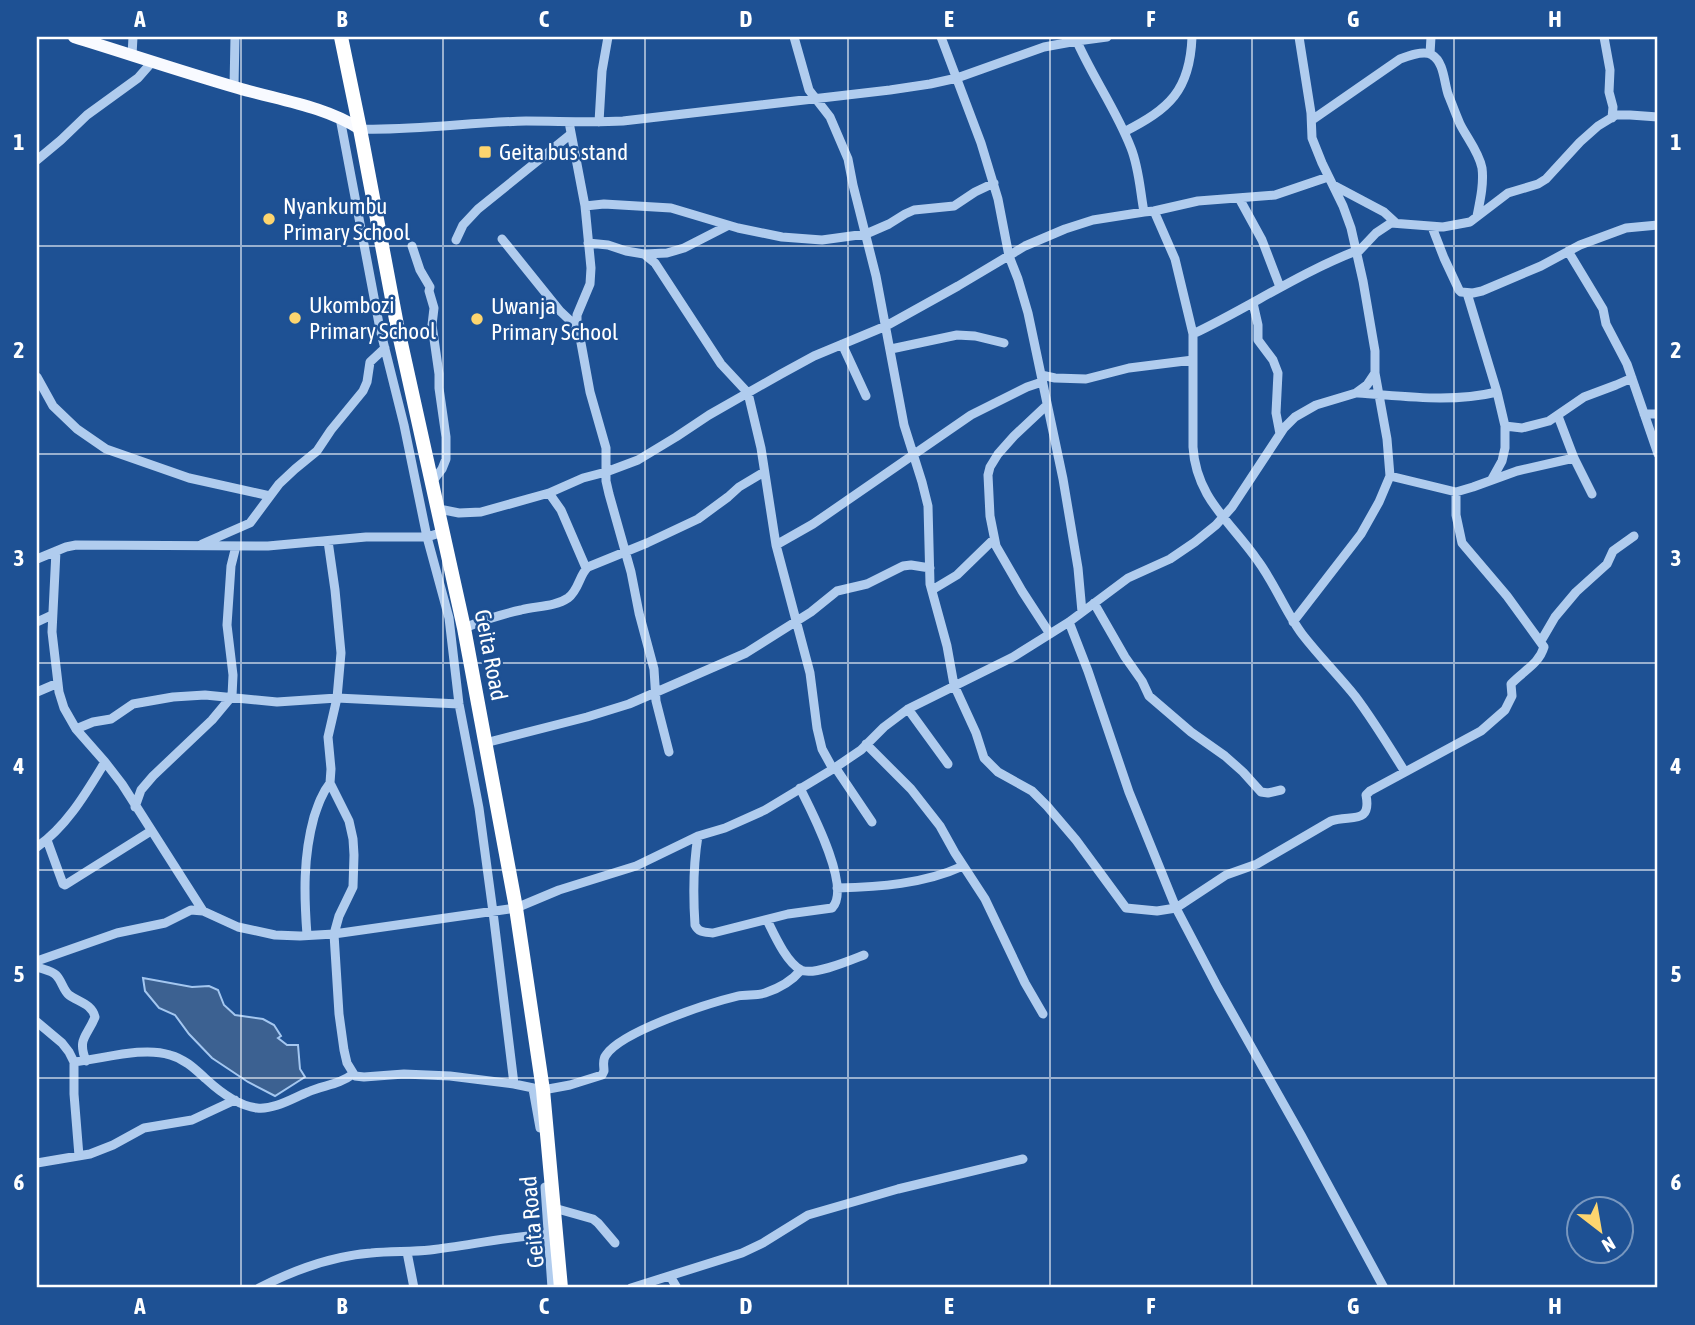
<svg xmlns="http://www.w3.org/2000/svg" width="1695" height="1325" viewBox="0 0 1695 1325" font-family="'Asap Condensed',sans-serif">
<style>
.water{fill:#3c6191;stroke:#a4c7f0;stroke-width:2}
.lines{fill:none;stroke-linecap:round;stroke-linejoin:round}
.minor{stroke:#b0ccee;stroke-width:9}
.major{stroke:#f8faff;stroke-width:12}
.highway{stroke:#fff;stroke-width:14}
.grid{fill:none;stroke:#fff;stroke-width:2;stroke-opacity:0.55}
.poi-dot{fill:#fdd56f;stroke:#1e5194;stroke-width:2.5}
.labels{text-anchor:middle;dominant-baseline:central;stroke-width:5;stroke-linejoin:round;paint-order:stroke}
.poi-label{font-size:23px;fill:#fff;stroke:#1e5194;text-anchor:start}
.street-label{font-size:23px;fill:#fff;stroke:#1e5194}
.neatline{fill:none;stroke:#fff;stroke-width:2.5}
.grid-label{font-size:23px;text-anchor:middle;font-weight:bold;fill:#fff}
</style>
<rect width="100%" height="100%" fill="#1e5194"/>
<path class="water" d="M143 978 192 987 209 986 218 990 224 1005 235 1015 263 1019 274 1025 281 1036 278 1038 287 1045H298L300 1069 305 1077 275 1096 248 1082 212 1058 189 1034 175 1015 159 1008 145 991Z"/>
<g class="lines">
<path class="minor" d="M794 37 809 90 830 117 848 159 853 185 876 276 904 425 922 482 928 506 930 584 947 646 954 685 976 733 984 758 998 772 1032 791 1047 806 1076 840 1126 908 1157 911 1176 908 1226 875 1257 864 1331 821C1349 814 1372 826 1366 795L1370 791 1481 731 1505 710 1512 696 1511 684C1523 671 1539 664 1544 647L1507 596 1462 543 1456 515V492
M941 37 981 143 998 199 1009 256 1018 279 1028 313 1063 479 1078 568 1082 612
M1075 37C1091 75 1116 109 1131 148 1139 168 1140 190 1144 212
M1604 37 1610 70 1609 92 1613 107 1612 118
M1430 54 1431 37
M132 55 133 37
M234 87 235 37
M340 118 380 329 404 425 427 537 449 618 459 704 479 808 493 912 514 1084
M1312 120 1400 59C1408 56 1424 50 1432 55 1444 62 1444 82 1448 94 1452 104 1456 115 1460 124 1467 138 1479 152 1482 168 1484 184 1480 201 1477 216
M569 122 585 206 591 268 590 284 577 315V321L590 392 606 448V481L609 494 631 572 639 613 654 669 656 701 669 752
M599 122 602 71 608 37
M360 129C415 131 471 122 526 121 559 121 591 123 623 121L890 90 930 84 957 78 1044 47 1077 41 1107 37
M1124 132C1169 109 1190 91 1192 37
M37 160 61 140 87 115 138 78 152 62
M1335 186 1384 212 1396 223
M1239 198 1262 240 1280 287
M585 206 604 204 671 208 738 228 782 237 822 240 866 234 889 224 905 214 914 210 954 206 975 192 994 183
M1154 211 1175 259 1193 334V447C1196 498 1231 522 1258 561 1275 584 1285 611 1302 634 1319 656 1338 675 1355 696 1373 720 1389 746 1405 772
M1432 227 1444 258 1459 290 1461 292 1473 293 1482 291 1541 266 1580 245 1626 228 1658 225
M502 239 560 311 578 328
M456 240 463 225 478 209 571 134
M588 243 608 245 626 251 644 254 655 263 721 364 748 393 761 448 776 545 810 673 817 728 822 749 833 769
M412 246 420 270 430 287 429 291 434 308 432 325 439 374V388L446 437V459L442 469 432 482
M1568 251 1603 309 1606 324 1627 364 1658 454
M1357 253 1376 233 1391 223 1443 227 1470 222 1508 193 1538 184 1546 179 1580 142 1598 126 1616 115H1630L1658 117
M644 254 667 253 684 248 727 226
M1467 293 1497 392 1505 426V448L1502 461 1492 479
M1253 303 1258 325V340L1273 360 1278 373 1276 413 1280 434
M1193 334C1248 308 1299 273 1356 251
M842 344 866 396
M891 349 957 335 975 336 1004 343
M1041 375 1055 378 1086 379 1129 368 1193 360
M37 377 53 406 77 429 106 449 189 478 270 496
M1358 393C1404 396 1451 403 1497 392
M1047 405 1014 436 998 454 990 467 988 475 990 516 996 546 1022 591 1050 634
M1644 414H1658
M1558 416 1574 458 1592 494
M1505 426 1522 428 1549 421 1584 397 1616 385 1632 378
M1390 476 1456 492 1473 487 1517 471 1574 458
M549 493 561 510 586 568
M439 509 459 513 481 512 549 493 583 478 606 472 638 460 676 437 709 415 781 374 814 356 886 326 958 286 1025 246 1065 229 1093 220 1144 212 1154 211 1198 201 1275 195 1328 177
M328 541 335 590 341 653 337 698 328 737 331 769 330 783 349 821 353 839 354 855 353 887 339 916 334 934 339 1014 344 1050 347 1063 355 1076 364 1077 404 1074 450 1076 514 1084 543 1090 570 1085 602 1075 604 1071C604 1065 602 1060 606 1055 622 1031 709 1003 738 996 747 994 756 996 765 993 780 988 791 982 801 970
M202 544 250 523 279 484 295 469 317 451 331 430 363 391 367 382 370 362 385 348
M776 545 813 524 971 415 1027 387 1042 382
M56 551 52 632 59 692 64 708 76 729 105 762 122 784 203 911
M37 559 66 547 76 545 268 546 366 537H427L443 532
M932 590 957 575 993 540
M1094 603 1125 657 1142 681 1149 696 1191 732 1225 756 1243 772 1261 792 1268 793 1281 790
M37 622 52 615
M1069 622 1088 671 1129 792 1176 908 1218 988 1301 1135 1384 1288
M1293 622 1361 534 1379 502 1390 476 1387 439 1375 373
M464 628C483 620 502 614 521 610 536 606 555 607 568 598 579 590 579 575 588 567L647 543 698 519 728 497 739 487 764 472
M1541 641 1555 617 1576 592 1607 564 1613 551 1634 536
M37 692 58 683
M908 709 948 764
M76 729 93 722 111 719 133 704 173 697 205 695 277 702 337 698 459 704
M485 743 587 717 629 704 746 653 811 612 837 591 867 584 903 566 911 565 930 568
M866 744 911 789 940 826 955 853 985 899 1025 983 1043 1014
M835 767 872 822
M135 807 141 790 153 776 212 720 232 696 233 675 227 625 231 566 236 546
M698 836C693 866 693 895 695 925 699 933 705 932 713 933L788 914 832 908C852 888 811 810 800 788
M47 840 63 884 65 885 151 831
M37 847C67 826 86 793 105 762
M837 888C879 887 924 884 963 866
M767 920C774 934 786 962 801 970 814 976 851 960 864 955
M307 935C304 895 303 857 314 817 318 805 322 793 330 783
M37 961 117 933 165 923 191 910 203 911 238 927 275 935 300 936 334 934 516 908 559 890 636 866 698 836 725 828 765 810 833 769 861 750 884 727 908 709 1013 657 1069 622 1128 578 1170 559 1195 542 1216 525 1232 507 1284 428 1295 417 1316 405 1356 393 1367 385 1375 373V351L1363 281 1351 228 1343 206 1322 163 1312 138 1311 113 1299 37
M40 968C46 970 52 971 56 975 62 981 63 990 69 995 79 1002 92 1004 95 1017 87 1037 77 1038 86 1061
M37 1022 62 1043 69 1052 74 1062V1094L79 1156
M74 1062C103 1059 143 1046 170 1055 185 1059 195 1069 206 1079 219 1091 239 1106 257 1108 274 1110 293 1098 308 1092 324 1085 339 1085 353 1074
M533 1089 540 1128
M37 1163 90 1154 113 1145 144 1128 192 1120 235 1100
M545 1187 552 1288
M554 1208 593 1219 598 1223 615 1243
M407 1252 414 1288
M670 1276 677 1288
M259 1288C294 1270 332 1256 371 1253 391 1251 411 1252 430 1250 470 1245 508 1237 548 1234
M631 1288 742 1253 763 1243 808 1215 898 1189 1023 1159"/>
<path class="major" d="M74 37C129 54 183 72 238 88 279 100 324 106 360 129"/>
<path class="highway" d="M341 37 360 129 397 325 464 628 516 908 543 1090 561 1288"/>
</g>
<path class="grid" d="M241 37V1288M443 37V1288M645 37V1288M848 37V1288M1050 37V1288M1252 37V1288M1454 37V1288M37 246H1658M37 454H1658M37 663H1658M37 870H1658M37 1078H1658"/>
<g class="poi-dot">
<rect x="478" y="145" width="14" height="14" rx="3.5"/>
<circle cx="269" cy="219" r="7"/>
<circle cx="295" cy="318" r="7"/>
<circle cx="477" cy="319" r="7"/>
</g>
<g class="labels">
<g class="poi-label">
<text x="499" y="152">Geita bus stand</text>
<text x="283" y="206">Nyankumbu<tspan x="283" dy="26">Primary School</tspan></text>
<text x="309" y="305">Ukombozi<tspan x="309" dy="26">Primary School</tspan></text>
<text x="491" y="306">Uwanja<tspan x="491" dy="26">Primary School</tspan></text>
</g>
<g class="street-label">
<text transform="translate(491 655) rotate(79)">Geita Road</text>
<text transform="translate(532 1222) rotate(-95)">Geita Road</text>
</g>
</g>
<rect width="1695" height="1325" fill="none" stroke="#1e5194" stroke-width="77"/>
<g transform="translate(1600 1230) rotate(149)"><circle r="33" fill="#1e5194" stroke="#7897bf" stroke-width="2"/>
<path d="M0-5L12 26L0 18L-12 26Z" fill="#fdd56f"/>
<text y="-10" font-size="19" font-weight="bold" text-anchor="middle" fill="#ffffff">N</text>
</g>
<rect x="38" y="38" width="1618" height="1248" class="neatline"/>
<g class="grid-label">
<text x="140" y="27">A</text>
<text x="342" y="27">B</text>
<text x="544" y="27">C</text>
<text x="746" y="27">D</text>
<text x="949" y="27">E</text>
<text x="1151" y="27">F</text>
<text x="1353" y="27">G</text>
<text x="1555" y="27">H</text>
<text x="19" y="150">1</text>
<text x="1676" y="150">1</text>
<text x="19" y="358">2</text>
<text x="1676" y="358">2</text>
<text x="19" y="566">3</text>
<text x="1676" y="566">3</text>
<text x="19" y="774">4</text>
<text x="1676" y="774">4</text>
<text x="19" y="982">5</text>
<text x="1676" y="982">5</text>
<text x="19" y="1190">6</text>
<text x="1676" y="1190">6</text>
<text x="140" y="1314">A</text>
<text x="342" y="1314">B</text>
<text x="544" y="1314">C</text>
<text x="746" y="1314">D</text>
<text x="949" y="1314">E</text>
<text x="1151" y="1314">F</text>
<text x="1353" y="1314">G</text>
<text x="1555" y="1314">H</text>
</g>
</svg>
